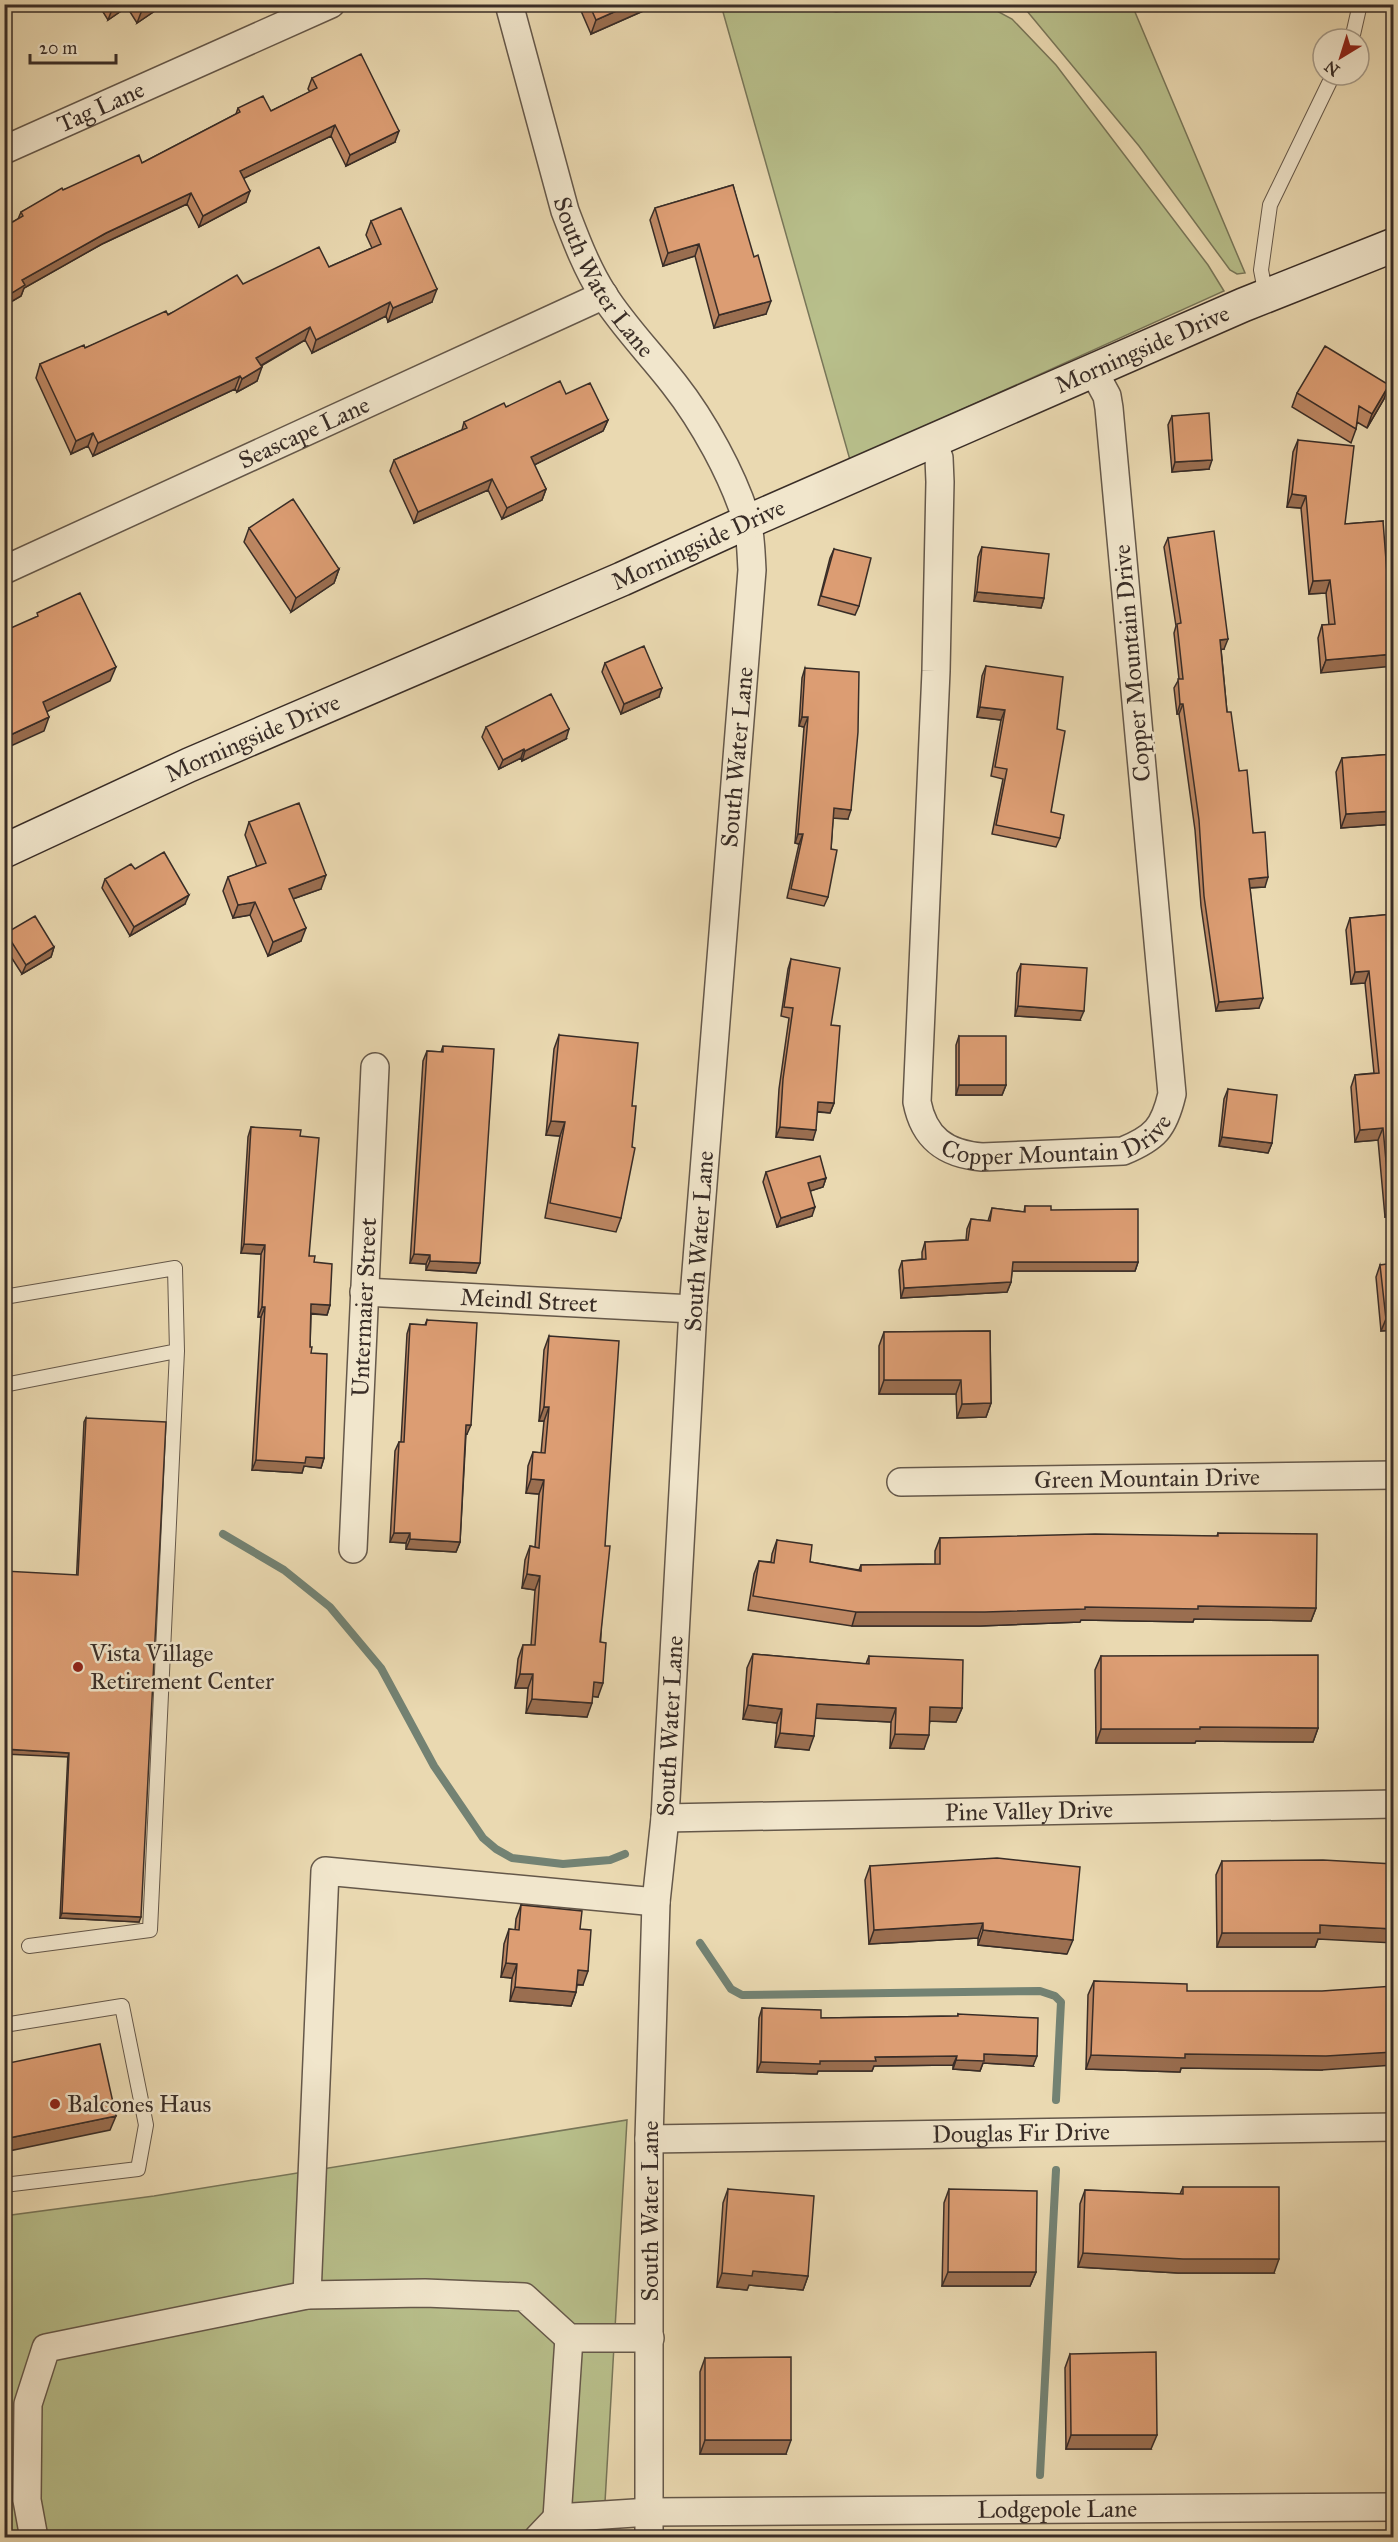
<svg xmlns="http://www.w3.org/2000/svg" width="1398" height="2542" viewBox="0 0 1398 2542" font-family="'IM FELL Great Primer',serif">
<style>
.green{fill:#b8bf8b;stroke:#787659;stroke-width:1.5}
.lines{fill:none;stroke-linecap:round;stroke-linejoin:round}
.stream{stroke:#738273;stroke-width:8}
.lane-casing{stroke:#65584a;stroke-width:16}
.street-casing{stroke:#65584a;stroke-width:30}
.secondary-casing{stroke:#392d27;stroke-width:36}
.lane{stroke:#f1e6cc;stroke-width:14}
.street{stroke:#f1e6cc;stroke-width:27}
.secondary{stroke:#f1e6cc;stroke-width:33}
.wall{fill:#bd8763;stroke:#392d27;stroke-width:1.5}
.shaded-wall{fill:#9a6e50;stroke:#392d27;stroke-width:1.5}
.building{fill:#dc9d73;stroke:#392d27;stroke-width:1.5}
.poi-dot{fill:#8f2418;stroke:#f1e6cc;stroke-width:2}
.labels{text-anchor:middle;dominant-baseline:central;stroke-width:5;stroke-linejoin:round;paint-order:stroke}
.street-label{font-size:24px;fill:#392d27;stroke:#f1e6cc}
.poi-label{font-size:24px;fill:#392d27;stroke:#f1e6cc;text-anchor:start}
</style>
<rect width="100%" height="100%" fill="#ead9b1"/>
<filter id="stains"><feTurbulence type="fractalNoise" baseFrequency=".00333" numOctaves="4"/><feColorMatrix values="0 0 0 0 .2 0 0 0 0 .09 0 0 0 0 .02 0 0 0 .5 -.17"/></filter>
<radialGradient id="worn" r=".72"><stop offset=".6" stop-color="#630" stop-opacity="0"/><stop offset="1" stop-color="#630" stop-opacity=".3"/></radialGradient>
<path class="green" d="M902 4H984L1012 19 1056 65 1208 265 1224 291 850 460 721 5H806L836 12Z
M1022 5H1132L1245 273 1237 274 1230 270 1139 146Z
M627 2120 603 2537H5L4 2216 154 2196Z"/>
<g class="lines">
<path class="stream" d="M223 1534 284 1570 330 1607 381 1668 434 1766 483 1838 496 1849 512 1858 563 1864 610 1860 625 1854
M700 1943 731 1989 742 1995 1040 1991 1055 1996 1061 2002 1056 2100
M1040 2475 1056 2170"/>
<defs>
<path id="lane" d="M1352 39 1360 4
M1266 296 1261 270 1270 205 1333 75
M4 1297 175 1268 177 1351 150 1930 29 1946
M4 1385 177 1351
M4 2025 122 2006 146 2125 138 2169 4 2185"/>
<g id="street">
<path id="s1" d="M509 4 565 211C576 240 587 269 603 294 623 326 651 354 674 384 703 421 733 475 747 521 751 536 751 554 752 570L693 1309 665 1818 656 1902 649 2139V2538"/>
<path id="s2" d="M4 150 331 4"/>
<path id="s3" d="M932 441 939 458 940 482 936 671 917 1102C924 1138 945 1154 982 1157L1123 1151C1155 1138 1164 1128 1172 1094L1109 408 1107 396 1094 372"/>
<path id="s4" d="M4 570 604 295"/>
<path id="s5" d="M364 1292 693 1309"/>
<path id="s6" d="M901 1482 1394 1475"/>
<path id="s7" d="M353 1549 375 1067"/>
<path id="s8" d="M665 1818 1394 1804"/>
<path id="s9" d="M649 2139 1394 2127"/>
<path d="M307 2295 325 1871 656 1902"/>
<path d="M557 2518 569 2338"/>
<path d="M34 2538 27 2500 28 2404 46 2348 307 2295 425 2293 524 2297 569 2338H650"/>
<path id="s10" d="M538 2538 557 2518 650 2512 1394 2507"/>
</g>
<g id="secondary">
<path id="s11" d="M4 851 189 765 622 579 747 522 1243 305 1394 245"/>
</g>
</defs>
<use href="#lane" class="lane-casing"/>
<use href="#street" class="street-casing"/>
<use href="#secondary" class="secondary-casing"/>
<use href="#lane" class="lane"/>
<use href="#street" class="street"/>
<use href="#secondary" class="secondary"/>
</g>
<path class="wall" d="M98 4H165L137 23 127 7 108 20Z
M578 4H659L591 34Z
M312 78 395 142 346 166 331 136 244 178 246 202 199 227 187 204 102 244 24 288 21 296 4 306V227L18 219 21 212 63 190 142 163 236 114 238 108 271 111 310 92 308 89Z
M733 185 766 314 714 328 695 256 663 266 650 220 655 208Z
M371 221 432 302 388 322 386 316 312 353 305 340 261 366 257 381 237 392 235 389 93 456 88 446 71 454 36 378 40 364 85 348 243 284 329 267 372 248 366 235Z
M1297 393 1384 399 1367 428 1357 422 1356 429 1351 443 1292 407Z
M566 394 608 420 603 431 534 465 546 489 542 500 502 519 488 490 414 523 390 471 394 460 462 430 464 422 506 407Z
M1172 416 1209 469 1172 472 1168 425Z
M1298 440 1345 524 1383 521 1321 673 1318 638 1322 625H1329L1326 593 1309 594 1301 508 1287 507 1293 452Z
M249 528 339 569 334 583 291 612 244 542Z
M1168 538 1224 649H1221L1227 712 1239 771 1265 887 1250 888 1259 1008 1216 1011 1201 906 1195 830 1179 714H1177L1174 688 1179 679 1174 633 1176 626 1164 547Z
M982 547 1044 598 1041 608 974 601 978 557Z
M834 549 859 606 855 615 818 605 830 558Z
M605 663 659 697 621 714 602 672Z
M986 666 1057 729 1051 812 1060 838 1056 847 992 834 1003 779 991 776 1001 720 977 717 982 676Z
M805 668 848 819 833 818 828 897 824 906 787 898 799 844 795 843 804 727 799 726 802 678Z
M486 727 566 739 522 761 521 758 499 769 482 737Z
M1394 754V824L1341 828 1336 772 1342 758Z
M249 822 321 889 293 899 301 941 268 956 250 915 233 918 223 891 228 877 257 867 245 835Z
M135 869 185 904 130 936 102 888 105 879Z
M1394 914V1217H1385L1378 1140 1355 1142 1351 1087 1355 1075 1374 1073 1365 983 1351 984 1346 930 1350 918Z
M6 933 54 947 51 957 22 974 4 946V939Z
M791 959 831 1025 834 1103 830 1113 817 1112 813 1140 776 1137 779 1089 789 1018 781 1016 788 969Z
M1021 964 1080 1020 1015 1016 1017 973Z
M559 1035 621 1218 616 1232 545 1218 560 1136 546 1135 554 1049Z
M959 1036 1006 1085 1002 1095H956V1045Z
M443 1046 476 1273 426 1270V1264L410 1263 423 1061 427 1051 441 1052Z
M1228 1089 1272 1143 1268 1153 1219 1146 1224 1099Z
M251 1127 300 1136 309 1256 314 1262 330 1305 327 1315 311 1314 310 1347 311 1353 324 1458 321 1468 304 1466 302 1473 252 1470 261 1317H258L261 1254 241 1253 248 1137Z
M766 1172 826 1178 823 1187 810 1191 812 1216 777 1227 763 1182Z
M1025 1206 1051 1210 1138 1262 1135 1271H1012L1011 1282 1007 1292 901 1298 899 1270 902 1261 922 1259V1252L925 1242 966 1240 967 1229 971 1219 988 1221 992 1208 1024 1212Z
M1380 1265 1394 1330 1381 1331 1376 1277Z
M427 1320 467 1434H466L460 1542 456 1552 406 1549V1543L390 1542 395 1451 399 1442H401L407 1334 410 1324 425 1325Z
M990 1331 991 1403 986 1417 957 1418 956 1394H879V1346L884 1332Z
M549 1336 605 1546 598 1697 592 1696 587 1717 526 1713 528 1688H515L518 1659 523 1645H531L535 1590 522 1588 525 1560 530 1546 535 1547 539 1494 526 1493 528 1466 533 1452 541 1453 544 1421H539L544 1350Z
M86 1418 139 1922 60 1918 84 1422Z
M1218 1533 1316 1608 1311 1621 1194 1619 1193 1622 1081 1620 1080 1622 980 1626H852L748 1610 754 1574 759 1561 771 1562 772 1554 777 1540 810 1562 859 1570 861 1565 935 1564V1551L940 1538 1217 1536Z
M753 1654 866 1664 869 1656 962 1708 956 1722 930 1721 924 1749 890 1748 891 1722 815 1718 809 1750 775 1747 777 1723 743 1719 747 1668Z
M1101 1656 1318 1728 1313 1742 1196 1741 1195 1743H1096L1095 1670Z
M1222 1861 1318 1939 1315 1947H1217L1216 1875Z
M870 1866 1067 1954 978 1945V1938L869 1944 865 1880Z
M521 1905 580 1929 583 1985H577L576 1992 571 2006 510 2001 512 1978 501 1977 504 1944 509 1929 515 1930 516 1919Z
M1094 1981 1187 1991 1321 2070 1181 2068 1180 2072 1086 2069 1088 1995Z
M762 2008 821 2018 958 2016V2014L1033 2066 983 2063 980 2071 953 2069V2065L874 2066 872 2071H818L817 2074 757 2072 759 2018Z
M1183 2187 1274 2273H1178L1078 2267 1080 2204 1085 2190 1180 2194Z
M728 2189 808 2276 803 2290 749 2285 747 2290 717 2287 723 2203Z
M949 2189 1036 2272 1030 2286H942L944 2203Z
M1070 2354 1151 2449H1066L1065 2368Z
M705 2358 786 2454H700V2372Z"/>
<path class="shaded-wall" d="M116 4H128L127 7 108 20 113 7Z
M150 4H165L137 23 142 10Z
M632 4H659L591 34 596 20Z
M335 125 331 136 236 182 240 171Z
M399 131 395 142 346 166 350 155Z
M250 191 246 202 199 227 203 216Z
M191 193 187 204 102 244 24 288 21 296 4 306V298L22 280 106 233Z
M699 244 695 256 663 266 668 253Z
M437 289 432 302 388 322 393 308Z
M771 301 766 314 714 328 719 315Z
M390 302 386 316 312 353 316 340Z
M310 327 305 340 251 371 256 358Z
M262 367 257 381 237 392 242 379Z
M240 376 235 389 93 456 98 443Z
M1389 385 1384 399 1367 428 1372 414Z
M608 420 603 431 526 469 531 457Z
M93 433 88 446 71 454 76 441Z
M1212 460 1209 469 1172 472 1175 462Z
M492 479 488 490 414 523 418 512Z
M546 489 542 500 502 519 507 508Z
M1292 494 1306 496 1301 508 1287 507Z
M339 569 334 583 291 612 296 598Z
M1330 580 1326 593 1309 594 1313 581Z
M977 592 1044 598 1041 608 974 601Z
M1228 639 1224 649 1217 650 1220 640Z
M1394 654V666L1321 673 1326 660Z
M116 667 110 681 38 716 43 702Z
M662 688 659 697 621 714 624 704Z
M1180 704H1183L1179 714H1177Z
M980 707 1005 710 1001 720 977 717Z
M49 717 44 731 4 749V741L6 737Z
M802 717H808L804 727 799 726Z
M569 729 566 739 522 761 525 751Z
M524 749 521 758 499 769 503 760Z
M834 808 851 810 848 819 831 818Z
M1394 811V824L1341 828 1346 814Z
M798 834H803L799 844 795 843Z
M326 875 321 889 284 902 289 889Z
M1268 877 1265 887 1245 888 1249 879Z
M189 895 185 904 130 936 134 927Z
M255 902 250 915 233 918 238 905Z
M306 928 301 941 268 956 273 942Z
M54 947 51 957 22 974 26 965Z
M1369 971 1365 983 1351 984 1355 972Z
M1263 998 1259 1008 1216 1011 1219 1002Z
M1018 1006 1084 1011 1080 1020 1015 1016Z
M959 1085H1006L1002 1095H956Z
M818 1102 834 1103 830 1113 814 1111Z
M551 1121 565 1122 560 1136 546 1135Z
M780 1127 816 1130 813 1140 776 1137Z
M1383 1128 1378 1140 1355 1142 1360 1130Z
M1222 1137 1272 1143 1268 1153 1219 1146Z
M826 1178 823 1187 804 1193 808 1183Z
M1390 1205H1394V1217H1385Z
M815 1207 812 1216 777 1227 781 1218Z
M244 1244 265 1245 261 1254 241 1253Z
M414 1254 430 1255 426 1264 410 1263Z
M430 1261 480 1263 476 1273 426 1270Z
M1013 1262H1138L1135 1271H1010Z
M1011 1282 1007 1292 901 1298 904 1288Z
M311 1304 330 1305 327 1315 308 1313Z
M262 1307H265L261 1317H258Z
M1394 1318V1330L1381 1331 1386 1319Z
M884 1380H961L956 1394H879Z
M991 1403 986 1417 957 1418 962 1404Z
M544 1407H549L544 1421H539Z
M466 1425H471L467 1434H463Z
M306 1457 324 1458 321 1468 304 1466 302 1473 252 1470 256 1460Z
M531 1479 544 1480 539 1494 526 1493Z
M394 1533H410L406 1543 390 1542Z
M410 1539 460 1542 456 1552 406 1549Z
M527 1574 540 1576 535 1590 522 1588Z
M1198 1606 1316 1608 1311 1621 1194 1619 1193 1622 1081 1620 1080 1622 980 1626H852L856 1612 1085 1607Z
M520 1674H533L528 1688H515Z
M594 1682 603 1683 598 1697 588 1696Z
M532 1699 592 1703 587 1717 526 1713Z
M817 1704 896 1708 891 1722 812 1718Z
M748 1705 782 1709 777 1723 743 1719Z
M930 1707 962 1708 956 1722 925 1721Z
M1200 1727 1318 1728 1313 1742 1196 1741 1195 1743H1096L1101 1729Z
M780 1733 814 1736 809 1750 775 1747Z
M895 1734 929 1735 924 1749 890 1748Z
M4 1749 69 1753 68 1757 4 1754Z
M62 1913 141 1917 139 1922 60 1918Z
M983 1923 978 1938 869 1944 874 1930Z
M1320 1925 1394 1929V1943L1318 1939 1315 1947H1217L1222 1933Z
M983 1930 1073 1940 1067 1954 978 1945Z
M506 1963 517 1964 512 1978 501 1977Z
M578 1970 588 1971 583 1985 573 1984Z
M515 1987 576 1992 571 2006 510 2001Z
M1394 2052V2065L1321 2070 1181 2068 1180 2072 1086 2069 1091 2055Z
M984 2054 1037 2056 1033 2066 983 2063 980 2071 953 2069 956 2060Z
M957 2056 953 2065 874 2066 872 2071H818L817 2074 757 2072 761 2062 820 2061 875 2057Z
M116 2116 110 2130 4 2152V2139Z
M1083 2253 1279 2259 1274 2273H1178L1078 2267Z
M753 2271 808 2276 803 2290 749 2285 747 2290 717 2287 722 2273Z
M948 2272H1036L1030 2286H942Z
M1071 2435H1157L1151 2449H1066Z
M705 2440H791L786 2454H700Z"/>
<path class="building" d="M138 4H150L142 10Z
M589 4H632L596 20Z
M361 54 399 131 350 155 335 125 240 171 250 191 203 216 191 193 106 233 22 280 25 285 4 298V227L23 216 21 212 62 188 63 190 139 155 142 163 240 112 238 108 263 96 271 111 317 88 312 78Z
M733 185 754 257 758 255 771 301 719 315 699 244 668 253 655 208Z
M401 208 437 289 393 308 390 302 316 340 310 327 256 358 262 367 242 379 240 376 98 443 93 433 76 441 40 364 84 345 85 348 166 311 168 315 237 275 243 284 319 247 329 267 381 244 371 221Z
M1325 346 1389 385 1372 414 1359 406 1356 429 1297 393Z
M560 381 566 394 590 383 608 420 531 457 546 489 507 508 492 479 418 512 394 460 467 428 464 422 504 403 506 407Z
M1209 413 1212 460 1175 462 1172 416Z
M1298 440 1354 446 1345 524 1383 521 1389 599H1394V654L1326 660 1322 625 1335 624 1330 580 1313 581 1306 496 1292 494Z
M293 499 339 569 296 598 249 528Z
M1214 531 1228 639 1220 640 1227 712H1231L1239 771 1247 770 1253 833 1265 832 1268 877 1249 879 1263 998 1219 1002 1204 896 1199 820 1183 704H1180L1178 679H1183L1177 624 1181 623 1168 538Z
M982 547 1049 554 1044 598 977 592Z
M834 549 871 558 859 606 821 596Z
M80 593 116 667 43 702 49 717 6 737 4 734V631L38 616 37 613Z
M644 646 662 688 624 704 605 663Z
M986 666 1063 677 1057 729 1065 731 1051 812 1064 815 1060 838 996 825 1007 769 995 767 1005 710 980 707Z
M805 668 859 672 858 732 851 810 834 808 831 849 837 850 828 897 791 889 803 834H798L808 717H802Z
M551 694 569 729 525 751 524 749 503 760 486 727Z
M1394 754V811L1346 814 1342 758Z
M299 803 326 875 289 889 306 928 273 942 255 902 238 905 228 877 266 863 249 822Z
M164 852 189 895 134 927 105 879 131 864 135 869Z
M1394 914V1205H1390L1383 1128 1360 1130 1355 1075 1379 1073 1369 971 1355 972 1350 918Z
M35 916 54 947 26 965 6 933Z
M791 959 840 968 831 1025 840 1026 834 1103 818 1102 816 1130 780 1127 783 1079 793 1008 784 1007Z
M1021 964 1087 968 1084 1011 1018 1006Z
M559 1035 638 1043 632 1106H636L632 1147 635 1148 621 1218 550 1203 565 1122 551 1121Z
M959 1036H1006V1085H959Z
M443 1046 494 1049 480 1263 430 1261V1255L414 1254 427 1051 443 1052Z
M1228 1089 1277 1095 1272 1143 1222 1137Z
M251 1127 301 1130 300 1136 319 1138 309 1256H315L314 1262 332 1264 330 1305 311 1304 310 1347H312L311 1353 327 1354 324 1458 306 1457 305 1463 256 1460 265 1307H262L265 1245 244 1244Z
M820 1156 826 1178 808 1183 815 1207 781 1218 766 1172Z
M1025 1206H1051V1210L1138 1209V1262H1013L1011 1282 904 1288 902 1261 926 1259 925 1242 968 1240 971 1219 990 1221 992 1208 1025 1212Z
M1394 1263V1318L1386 1319 1380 1265Z
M427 1320 477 1323 471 1425H466L460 1542 410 1539V1533H394L399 1442H404L410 1324 426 1325Z
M990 1331 991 1403 962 1404 961 1380H884V1332Z
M549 1336 619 1341 605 1546H610L600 1642 606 1643 603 1683 594 1682 592 1703 532 1699 533 1674H520L523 1645H535L540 1576 527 1574 530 1546 539 1548 544 1480 531 1479 533 1452 545 1453 549 1407H544Z
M86 1418 166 1422 141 1917 62 1913 69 1753 4 1749V1571L78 1575Z
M4 1450H9L4 1557Z
M1218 1533 1317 1534 1316 1608 1198 1606V1609L1085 1607V1609L985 1612H856L753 1596 759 1561 774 1563 777 1540 812 1545 810 1562 861 1571V1565L940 1564V1538L1095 1534 1218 1536Z
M753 1654 869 1664V1656L963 1660 962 1708 930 1707 929 1735 895 1734 896 1708 817 1704 814 1736 780 1733 782 1709 748 1705Z
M1318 1655V1728L1200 1727V1729H1101V1656Z
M997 1858 1080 1867 1073 1940 983 1930V1923L874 1930 870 1866Z
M1323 1860 1394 1864V1929L1320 1925V1933H1222V1861Z
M521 1905 582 1911 580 1929 591 1930 588 1971 578 1970 576 1992 515 1987 517 1964 506 1963 509 1929 519 1930Z
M1094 1981 1187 1984V1991H1322L1394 1986V2052L1326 2056 1185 2054V2058L1091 2055Z
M762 2008 821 2010V2018L958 2016V2014L1038 2018 1037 2056 984 2054V2061L956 2060 957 2056 875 2057 876 2061H820V2064L761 2062Z
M100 2044 116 2116 4 2139V2064Z
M1183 2187H1279V2259H1183L1083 2253 1085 2190 1183 2194Z
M728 2189 814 2196 808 2276 753 2271 752 2276 722 2273Z
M949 2189 1037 2191 1036 2272H948Z
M1156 2352 1157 2435H1071L1070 2354Z
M791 2357V2440H705V2358Z"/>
<g class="poi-dot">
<circle cx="78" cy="1667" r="6"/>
<circle cx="55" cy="2104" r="6"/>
</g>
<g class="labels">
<g class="street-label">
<text stroke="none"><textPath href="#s2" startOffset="106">Tag Lane</textPath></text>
<text stroke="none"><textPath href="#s1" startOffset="291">South Water Lane</textPath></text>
<text stroke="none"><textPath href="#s11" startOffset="1244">Morningside Drive</textPath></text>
<text stroke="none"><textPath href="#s4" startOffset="330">Seascape Lane</textPath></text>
<text stroke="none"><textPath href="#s11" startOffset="759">Morningside Drive</textPath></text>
<text transform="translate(1132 663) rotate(-95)">Copper Mountain Drive</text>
<text stroke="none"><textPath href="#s11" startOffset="273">Morningside Drive</textPath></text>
<text transform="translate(737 757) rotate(-85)">South Water Lane</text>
<text stroke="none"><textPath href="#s3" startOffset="834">Copper Mountain Drive</textPath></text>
<text transform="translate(699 1241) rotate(-86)">South Water Lane</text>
<text stroke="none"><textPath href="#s5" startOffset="165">Meindl Street</textPath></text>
<text stroke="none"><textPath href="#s7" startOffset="242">Untermaier Street</textPath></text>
<text stroke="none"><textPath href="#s6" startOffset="246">Green Mountain Drive</textPath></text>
<text transform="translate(670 1726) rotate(-87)">South Water Lane</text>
<text stroke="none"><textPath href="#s8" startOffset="364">Pine Valley Drive</textPath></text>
<text stroke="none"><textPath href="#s9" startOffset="372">Douglas Fir Drive</textPath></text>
<text transform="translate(650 2211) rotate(-90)">South Water Lane</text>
<text stroke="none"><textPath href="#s10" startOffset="528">Lodgepole Lane</textPath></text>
</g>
<g class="poi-label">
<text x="90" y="1653">Vista Village<tspan x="90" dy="28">Retirement Center</tspan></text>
<text x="67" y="2104">Balcones Haus</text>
</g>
</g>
<rect width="1398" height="2542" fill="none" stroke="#ead9b1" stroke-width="24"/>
<rect x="6" y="6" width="1386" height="2530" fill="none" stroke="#392d27" stroke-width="3"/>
<rect x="12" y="12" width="1374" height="2518" fill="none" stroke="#392d27" stroke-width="1.5"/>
<g transform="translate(1341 57) rotate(218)"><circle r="28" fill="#f1e6cc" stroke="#a79c8a" stroke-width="1.5"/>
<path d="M0-4.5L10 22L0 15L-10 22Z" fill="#8f2418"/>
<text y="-9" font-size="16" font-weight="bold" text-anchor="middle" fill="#392d27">N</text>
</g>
<path d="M30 54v9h86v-9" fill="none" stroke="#392d27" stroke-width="3"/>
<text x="39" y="54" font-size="18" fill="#392d27" stroke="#f1e6cc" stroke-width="4.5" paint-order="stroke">20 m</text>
<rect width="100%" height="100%" filter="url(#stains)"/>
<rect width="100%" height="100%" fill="url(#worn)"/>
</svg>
